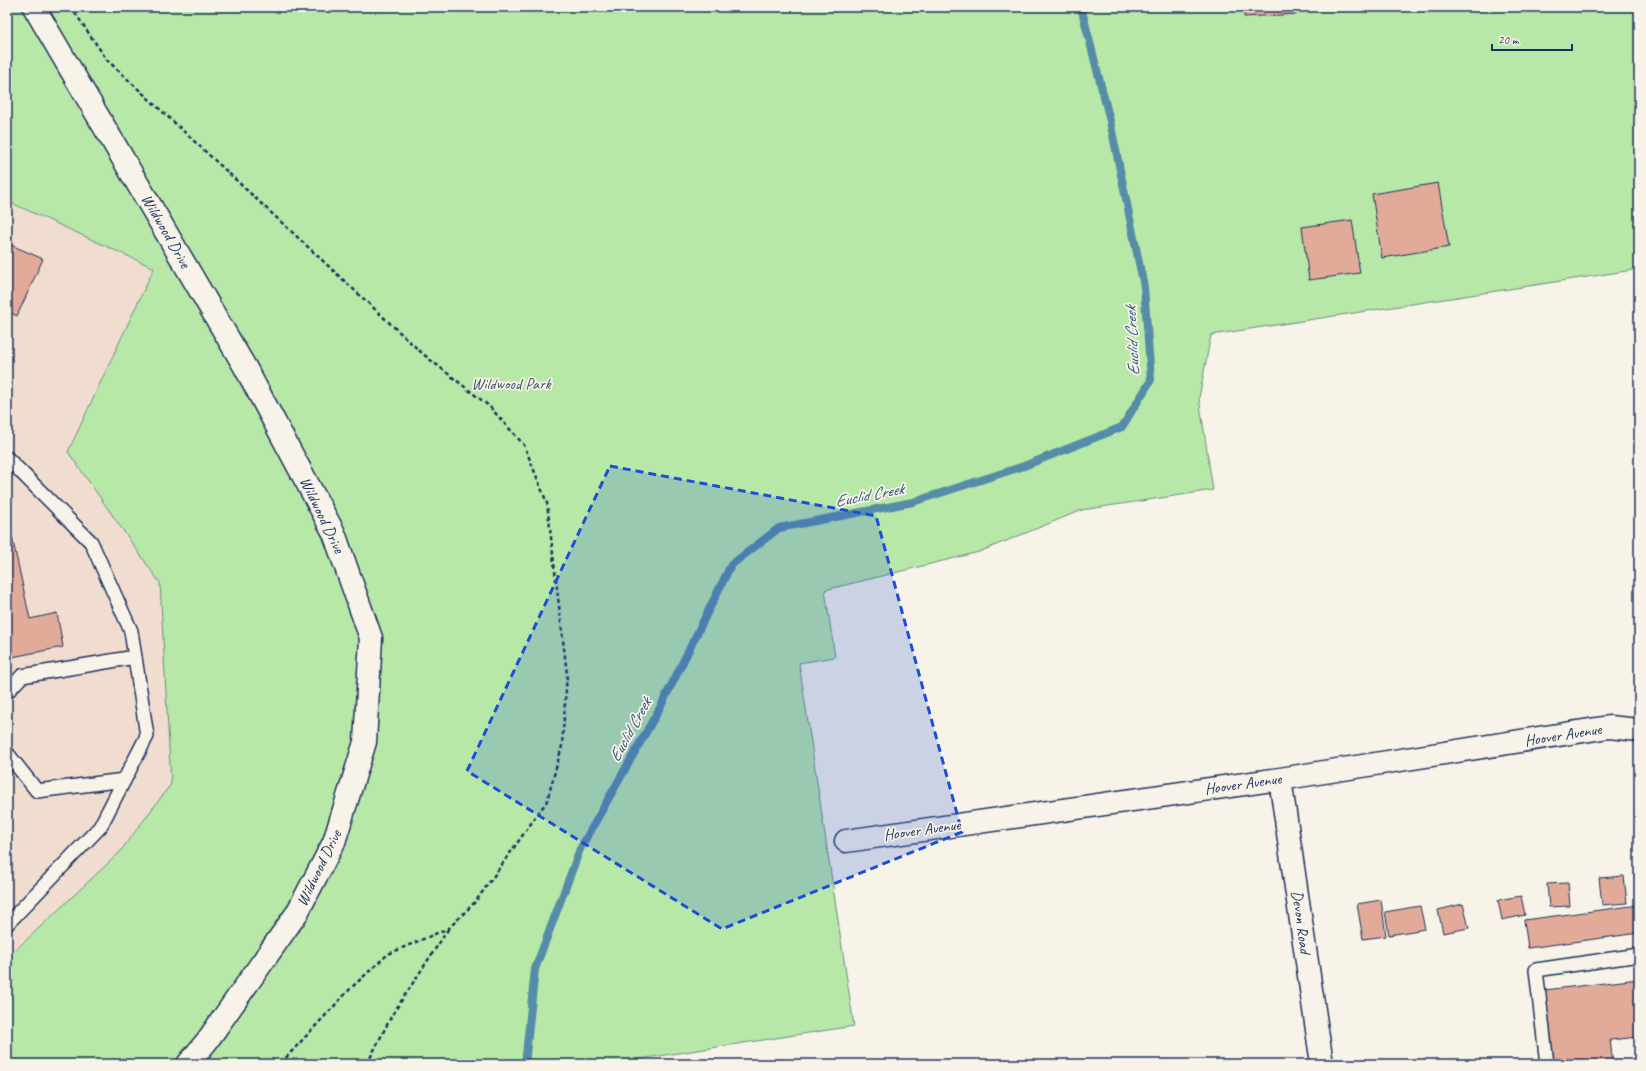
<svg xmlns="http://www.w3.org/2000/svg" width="1646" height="1071" viewBox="0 0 1646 1071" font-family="Caveat,sans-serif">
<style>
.built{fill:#f1ddd0}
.park{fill:#b8e8a8;stroke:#6a8c83}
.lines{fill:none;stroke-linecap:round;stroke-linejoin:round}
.stream{stroke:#558ca8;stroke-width:8}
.building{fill:#e2ab99;stroke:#1b2f5e}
.lane-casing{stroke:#1b2f5e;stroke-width:16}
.street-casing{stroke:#1b2f5e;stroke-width:25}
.path{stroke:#1b2f5e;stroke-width:2.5;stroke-dasharray:4 3;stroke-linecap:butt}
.lane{stroke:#f7f3e8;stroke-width:13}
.street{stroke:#f7f3e8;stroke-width:22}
.marked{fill:#1d4ed8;fill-opacity:0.2;stroke:#1d4ed8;stroke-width:3;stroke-dasharray:8 5;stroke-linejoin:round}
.labels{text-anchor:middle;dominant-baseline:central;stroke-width:3.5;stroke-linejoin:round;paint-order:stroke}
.street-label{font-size:16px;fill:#1b2f5e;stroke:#f7f3e8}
.park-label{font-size:16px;fill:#3a546d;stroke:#f7f3e8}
.water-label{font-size:17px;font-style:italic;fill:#33567d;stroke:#f7f3e8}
</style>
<rect width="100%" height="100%" fill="#f7f3e8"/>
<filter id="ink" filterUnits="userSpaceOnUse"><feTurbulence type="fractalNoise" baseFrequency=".025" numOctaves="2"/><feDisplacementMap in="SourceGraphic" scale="8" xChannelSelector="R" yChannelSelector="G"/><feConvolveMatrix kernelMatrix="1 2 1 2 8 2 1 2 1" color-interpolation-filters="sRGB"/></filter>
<g filter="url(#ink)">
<path class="built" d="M7 200 154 268 68 452 160 583 171 784 119 853 7 958Z"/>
<path class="park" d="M7 7H1639V269L1211 335 1199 398 1213 490 1082 510 979 552 825 590 835 657 799 663 854 1026 620 1062 619 1064H7V958L119 853 171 784 160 583 68 452 154 268 7 201Z"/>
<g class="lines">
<path class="stream" d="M525 1064 535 969 580 849 662 704 731 565 779 528 913 502 1024 466 1122 427 1151 380 1144 287 1110 121 1081 7"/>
</g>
<path class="building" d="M1244 7H1297V14L1244 17Z
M1438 183 1449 247 1382 258 1372 194Z
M1352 220 1360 273 1309 280 1302 227Z
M9 244 43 259 17 316 7 311V249Z
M11 532 30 619 57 613 63 647 7 658V533Z
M1624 876 1627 903 1602 905 1599 878Z
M1568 883 1570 906 1549 907 1547 884Z
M1521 896 1525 915 1502 920 1498 900Z
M1381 900 1386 936 1363 939 1357 904Z
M1463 904 1469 928 1443 933 1438 910Z
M1639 905V933L1528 948 1524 920Z
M1420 906 1425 929 1389 935 1385 912Z
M1639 979V1037L1610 1040 1613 1064H1554L1545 990Z"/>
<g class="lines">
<defs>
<path id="lane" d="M7 458 91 542 131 631 147 736 100 827 7 924
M7 692 22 676 135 657
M7 753 37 791 124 780
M1547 1064 1536 970 1639 955"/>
<path id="street" d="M34 7 245 367 334 533 371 638 365 742 334 842 297 913 207 1041 188 1064
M1280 779 1322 1064
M846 841 1280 779 1609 727 1639 730"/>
</defs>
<use href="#lane" class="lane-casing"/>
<use href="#street" class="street-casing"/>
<path class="path" d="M71 7 107 60 423 354 489 406 524 445 547 503 567 674 562 746 547 801 476 901 449 928 388 954 351 988 280 1064
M367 1064 392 1015 449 928"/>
<use href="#lane" class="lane"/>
<use href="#street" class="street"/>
</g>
</g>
<path class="marked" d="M610 466 876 516 962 832 722 929 467 771Z"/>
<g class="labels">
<g class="street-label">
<text transform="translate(166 231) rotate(60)">Wildwood Drive</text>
<text transform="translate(322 515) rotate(64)">Wildwood Drive</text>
<text transform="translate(1563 735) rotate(-9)">Hoover Avenue</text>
<text transform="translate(1243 784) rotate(-8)">Hoover Avenue</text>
<text transform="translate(922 830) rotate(-8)">Hoover Avenue</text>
<text transform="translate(319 868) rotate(-64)">Wildwood Drive</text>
<text transform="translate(1301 922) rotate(82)">Devon Road</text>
</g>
<g class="park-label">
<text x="511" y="384">Wildwood Park</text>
</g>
<g class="water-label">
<text transform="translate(1132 341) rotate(-93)">Euclid Creek</text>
<text transform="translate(869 495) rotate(-11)">Euclid Creek</text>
<text transform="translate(630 730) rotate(-61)">Euclid Creek</text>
</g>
</g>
<rect width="1646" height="1071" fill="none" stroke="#f7f3e8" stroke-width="24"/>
<rect x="12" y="12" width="1622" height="1047" fill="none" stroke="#1b2f5e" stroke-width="1.5" filter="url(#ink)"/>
<path d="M1492 44v6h80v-6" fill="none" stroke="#1b2f5e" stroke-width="2"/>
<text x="1498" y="44" font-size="12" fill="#1b2f5e" stroke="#f7f3e8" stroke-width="3" paint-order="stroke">20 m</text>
</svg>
